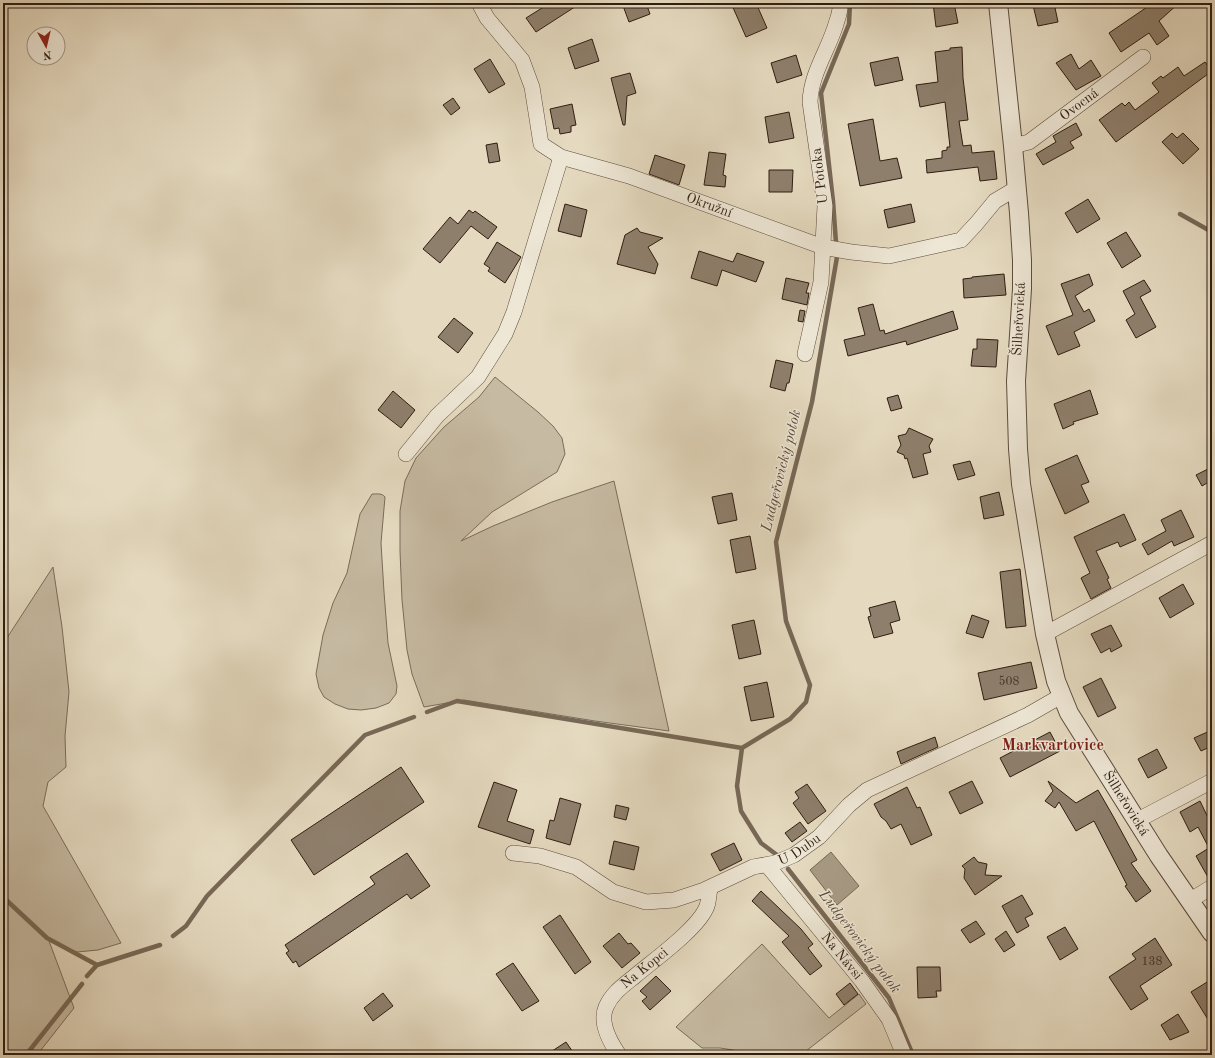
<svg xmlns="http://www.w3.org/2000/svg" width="1215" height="1058" viewBox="0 0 1215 1058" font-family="'Old Standard TT',serif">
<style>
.green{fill:#c6baa2;stroke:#7a6c5a}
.water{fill:#a79a84;stroke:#776856}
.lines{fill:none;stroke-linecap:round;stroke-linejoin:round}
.stream{stroke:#776856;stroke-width:4.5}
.building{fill:#8e7f6c;stroke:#2f1d11}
.minor-casing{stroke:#5c4c3d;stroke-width:16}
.tertiary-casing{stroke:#5c4c3d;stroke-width:20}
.minor{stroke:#eee7d6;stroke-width:15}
.tertiary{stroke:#eee7d6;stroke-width:18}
.labels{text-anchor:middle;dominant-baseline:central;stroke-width:3;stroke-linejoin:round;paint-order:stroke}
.number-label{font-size:12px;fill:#473628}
.street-label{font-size:14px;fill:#2f1d11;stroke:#eee7d6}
.water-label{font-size:15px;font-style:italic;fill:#594939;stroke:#eee7d6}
.quarter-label{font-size:16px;font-weight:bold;fill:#7a1f14;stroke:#eee7d6}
</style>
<rect width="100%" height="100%" fill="#e5dac0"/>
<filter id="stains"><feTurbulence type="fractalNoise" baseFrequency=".005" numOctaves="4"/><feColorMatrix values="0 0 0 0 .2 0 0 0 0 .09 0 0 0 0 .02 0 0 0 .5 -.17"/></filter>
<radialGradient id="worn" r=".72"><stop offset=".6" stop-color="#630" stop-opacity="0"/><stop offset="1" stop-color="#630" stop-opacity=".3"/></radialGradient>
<path class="green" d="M495 377 538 412 553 426 562 438 565 454 557 472 492 512 461 541 493 526 552 502 614 481 669 731 595 721 464 700 424 707 412 674 407 650 402 600 400 551V511L405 481 416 458 444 427 479 397Z
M372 494C377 494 382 493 385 497L381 543 384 592 388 643 397 686 396 694 389 703 376 708 361 710 348 709 335 704 324 697 319 688 316 674 323 635 333 603 347 573 360 514Z
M53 567 62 627 69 692 65 736 66 767 48 782 43 806 121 943 98 950 77 952 49 941 74 1008 37 1055H3V644Z
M762 944 829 1018 859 994 866 1004 801 1055H745L733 1050 720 1048H702L676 1027Z"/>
<path class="water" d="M831 852 859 886 837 905 810 870Z"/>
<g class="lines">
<path class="stream" d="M1180 214 1212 232
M836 243 833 201 821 93 849 24 850 3
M427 712 457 701 742 748
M777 855 761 843 741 811 737 786 742 748 790 719 806 702 810 685 786 621 776 542 812 402 837 257
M788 869 889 998 913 1055
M3 897 47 938 97 965
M173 936 186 926 207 896 365 735 414 717
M87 976 97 965 160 945
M26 1055 82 984"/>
</g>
<path class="building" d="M550 3H581L536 32 526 18Z
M622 3H646L650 14 629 22Z
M731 3H756L767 28 746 37Z
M933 3H954L958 23 936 27Z
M1043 3H1054L1058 22 1038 26 1033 5Z
M1153 3H1179L1159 21 1169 36 1157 45 1149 33 1121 52 1109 33Z
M592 39 599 61 575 69 568 48Z
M962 47 963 78 968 120 959 121 963 146 971 145 972 153 994 151 997 179 980 181 978 167 927 173 926 160 942 158V151L947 150V147H950L945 102 920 107 916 85 938 82 935 52 950 50V48Z
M1071 54 1079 69 1091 60 1101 76 1076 90 1056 63Z
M796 55 802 75 777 83 771 63Z
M898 57 903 80 875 86 870 63Z
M490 59 505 84 489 93 474 69Z
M1205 62 1212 71 1116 142 1099 120 1122 103 1125 106 1129 102 1135 110 1159 92 1152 83 1161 76 1163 78 1178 67 1184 76Z
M630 73 636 93 627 96 625 125H623L611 78Z
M453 98 460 108 451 115 443 105Z
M572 104 576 125 571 126V132L560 134 559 128 554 129 550 109Z
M789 112 794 138 769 143 765 117Z
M873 119 880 161 897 158 902 178 860 186 848 124Z
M1076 123 1082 135 1070 142 1074 148 1043 165 1036 154 1056 142 1053 136Z
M1172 133 1177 138 1183 133 1199 149 1183 164 1162 142Z
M497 143 500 161 489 163 486 145Z
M709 152 726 154 723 175 726 176 725 187 704 185Z
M655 155 685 165 679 185 649 174Z
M769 170H793L792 192H769Z
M1088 199 1100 219 1077 233 1065 213Z
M565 204 587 210 581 237 558 231Z
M911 204 915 222 888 228 884 210Z
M469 210 473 213 475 211 497 227 488 239 471 226 440 263 423 249 450 217 458 224Z
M637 228 640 232 663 238 648 247 658 264 655 274 617 264 625 235Z
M1126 232 1141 256 1122 268 1107 243Z
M497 242 521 257 505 283 488 271 490 268 484 264Z
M699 251 733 262 737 253 764 262 756 282 722 270 717 286 691 278Z
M1004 274 1006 295 964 298 963 279 972 278V277Z
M1089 274 1093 285 1075 296 1084 312 1089 309 1095 321 1074 332 1080 346 1058 355 1046 326 1073 315 1061 284Z
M786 278 809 283 806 293H809L807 305 782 299Z
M1144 280 1151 291 1140 297 1156 327 1136 338 1126 320 1135 314 1123 291Z
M873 304 880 331 884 330 885 334 953 311 958 329 907 345 906 341 848 356 844 340 865 335 858 308Z
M800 310 805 311 803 322 798 321Z
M454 318 473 333 458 353 438 337Z
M977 339 998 340 996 367 971 366 973 349H977Z
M776 360 793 364 789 383H787L785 391 770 387Z
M1090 390 1098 414 1073 422 1074 424 1063 429 1054 404Z
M393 391 415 410 401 428 378 410Z
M898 395 902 408 891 411 887 398Z
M909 428 933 439 929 446 931 452 923 454 928 474 913 478 907 458 905 459 904 455 897 452 901 445 898 436 906 434Z
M1077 455 1089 482 1081 485 1089 502 1065 514 1045 469Z
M970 461 975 475 958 480 953 465Z
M1208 469 1212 477V480L1202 486 1196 475Z
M999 492 1004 515 984 519 980 497Z
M732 493 737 520 718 524 712 497Z
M1181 510 1194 537 1174 546 1172 541 1148 555 1142 544 1166 531 1161 520Z
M1124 514 1136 540 1120 547 1118 542 1096 551 1109 578 1107 579 1111 588 1091 599 1081 578 1090 573 1074 537Z
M750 536 756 569 736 573 730 540Z
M1020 569 1026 626 1006 628 1000 572Z
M1183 584 1194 604 1170 618 1159 598Z
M895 601 900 620 890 623 893 633 874 638 868 617 871 616 869 608Z
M972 615 989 621 983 638 966 633Z
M754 620 761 654 739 659 732 625Z
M1111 625 1122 646 1111 652 1110 648 1101 653 1091 634Z
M1031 662 1037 688 984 700 978 673Z
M1101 678 1116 708 1098 717 1083 687Z
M767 682 774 717 751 721 744 687Z
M1212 730V746L1201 751 1194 738Z
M1050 732 1060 751 1010 777 1000 758Z
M935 737 938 747 901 764 897 752Z
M1157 749 1167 768 1148 778 1138 759Z
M401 767 424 802 314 875 291 840Z
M972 781 983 803 960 814 949 792Z
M1048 781 1076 803 1098 790 1113 816 1137 860 1131 863 1151 891 1136 902 1125 886 1127 885 1094 821 1076 831 1059 802 1055 808 1045 801 1053 791Z
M494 782 517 790 507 821 534 830 530 844 478 827Z
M807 784 826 811 808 824 793 803 799 798 795 792Z
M907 787 917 808 920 807 932 835 911 845 901 824 891 829 886 821 881 817 874 804Z
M560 798 581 804 570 845 546 838 550 820 554 821Z
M1200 801 1212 826V878L1209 879 1196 856 1209 848 1198 827 1190 832 1180 812Z
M616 805 629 808 626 820 614 817Z
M800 822 807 831 792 842 785 833Z
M614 841 639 847 634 870 609 864Z
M734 843 742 860 720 871 711 854Z
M407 853 430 886 411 899 407 894 299 967 296 961 293 963 286 953 289 951 285 945 375 884 370 877Z
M974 857 978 862 987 864 985 875 1002 876 975 895 964 878 965 869 962 866Z
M761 891 801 929 813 944 808 948 822 966 810 975 782 942 789 936 752 901Z
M1022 895 1033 914 1025 918 1029 926 1017 933 1002 906Z
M560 915 591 962 575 974 543 927Z
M976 921 985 934 970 943 961 930Z
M1065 927 1078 949 1060 960 1047 937Z
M1006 931 1015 945 1004 952 995 939Z
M619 933 628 944 631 943 640 953 622 968 603 946Z
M1155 938 1172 965 1140 986 1148 999 1131 1010 1109 977 1136 959 1132 954Z
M513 963 539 1001 522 1011 496 974Z
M917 967H940L941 991H936L937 997 918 998Z
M656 976 671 991 650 1010 642 1001 647 997 640 991Z
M1212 979V1026L1191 992Z
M850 983 858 994 844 1005 836 994Z
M383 993 393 1006 373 1021 364 1008Z
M1178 1014 1189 1032 1170 1040 1161 1025Z
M566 1042 575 1055H546Z"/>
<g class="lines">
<defs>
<g id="minor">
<path id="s1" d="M479 3 487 18 522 60 532 87 541 144 561 157 629 176 823 247 851 252 889 256 961 240 976 224 995 201 1017 188"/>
<path id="s2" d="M1013 146 1029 142 1143 57"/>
<path d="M805 354 821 282 825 206 810 102C811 73 828 51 836 24 838 17 841 11 840 3"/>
<path d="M406 454 437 416 478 377 505 334 514 312 561 157"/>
<path d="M1045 634 1212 543"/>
<path d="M1136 821 1212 781"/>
<path id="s3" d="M513 853 540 856 576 867 613 892 646 902 674 900 704 890 753 867 775 863 794 855 819 837 849 805 867 790 1028 715 1061 696"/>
<path id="s4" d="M767 865 862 981 889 1019 904 1055"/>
<path d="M1189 901 1212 887"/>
<path id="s5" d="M619 1055C610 1042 599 1023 606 1007 612 993 624 985 635 976 654 960 699 928 707 906 709 900 709 893 710 888"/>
</g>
<g id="tertiary">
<path id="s6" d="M998 3 1013 146 1019 213 1022 260V289L1016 381 1018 449 1021 484 1045 634 1056 681 1069 713 1159 856 1212 933"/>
</g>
</defs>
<use href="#minor" class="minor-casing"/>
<use href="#tertiary" class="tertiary-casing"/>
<use href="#minor" class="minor"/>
<use href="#tertiary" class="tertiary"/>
</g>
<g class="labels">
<g class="number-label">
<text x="1009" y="682">508</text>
<text x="1152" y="962">138</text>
</g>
<g class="street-label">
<text stroke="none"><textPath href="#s2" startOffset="79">Ovocná</textPath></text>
<text transform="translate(820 176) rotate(-97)">U Potoka</text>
<text stroke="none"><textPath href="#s1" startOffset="338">Okružní</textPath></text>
<text transform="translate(1019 319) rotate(-87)">Šilheřovická</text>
<text stroke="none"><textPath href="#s6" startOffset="824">Šilheřovická</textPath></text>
<text stroke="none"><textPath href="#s3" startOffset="308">U Dubu</textPath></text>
<text stroke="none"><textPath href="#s4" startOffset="118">Na Návsi</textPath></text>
<text stroke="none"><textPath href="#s5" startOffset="107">Na Kopci</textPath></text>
</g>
<g class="water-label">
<text transform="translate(782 471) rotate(-76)">Ludgeřovický potok</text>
<text transform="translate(859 942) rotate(53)">Ludgeřovický potok</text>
</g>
<g class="quarter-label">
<text x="1053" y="746">Markvartovice</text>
</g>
</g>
<rect width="1215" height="1058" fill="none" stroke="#e5dac0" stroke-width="16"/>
<rect x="4" y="4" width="1207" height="1050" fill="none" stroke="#2f1d11" stroke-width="2"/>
<rect x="8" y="8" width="1199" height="1042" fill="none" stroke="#2f1d11"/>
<g transform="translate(46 46) rotate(172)"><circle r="19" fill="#eee7d6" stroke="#a29687"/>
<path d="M0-3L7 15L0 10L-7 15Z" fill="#8f2418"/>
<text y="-6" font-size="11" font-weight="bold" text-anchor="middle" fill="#2f1d11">N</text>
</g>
<rect width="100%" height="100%" filter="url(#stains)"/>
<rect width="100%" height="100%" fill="url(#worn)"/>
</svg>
